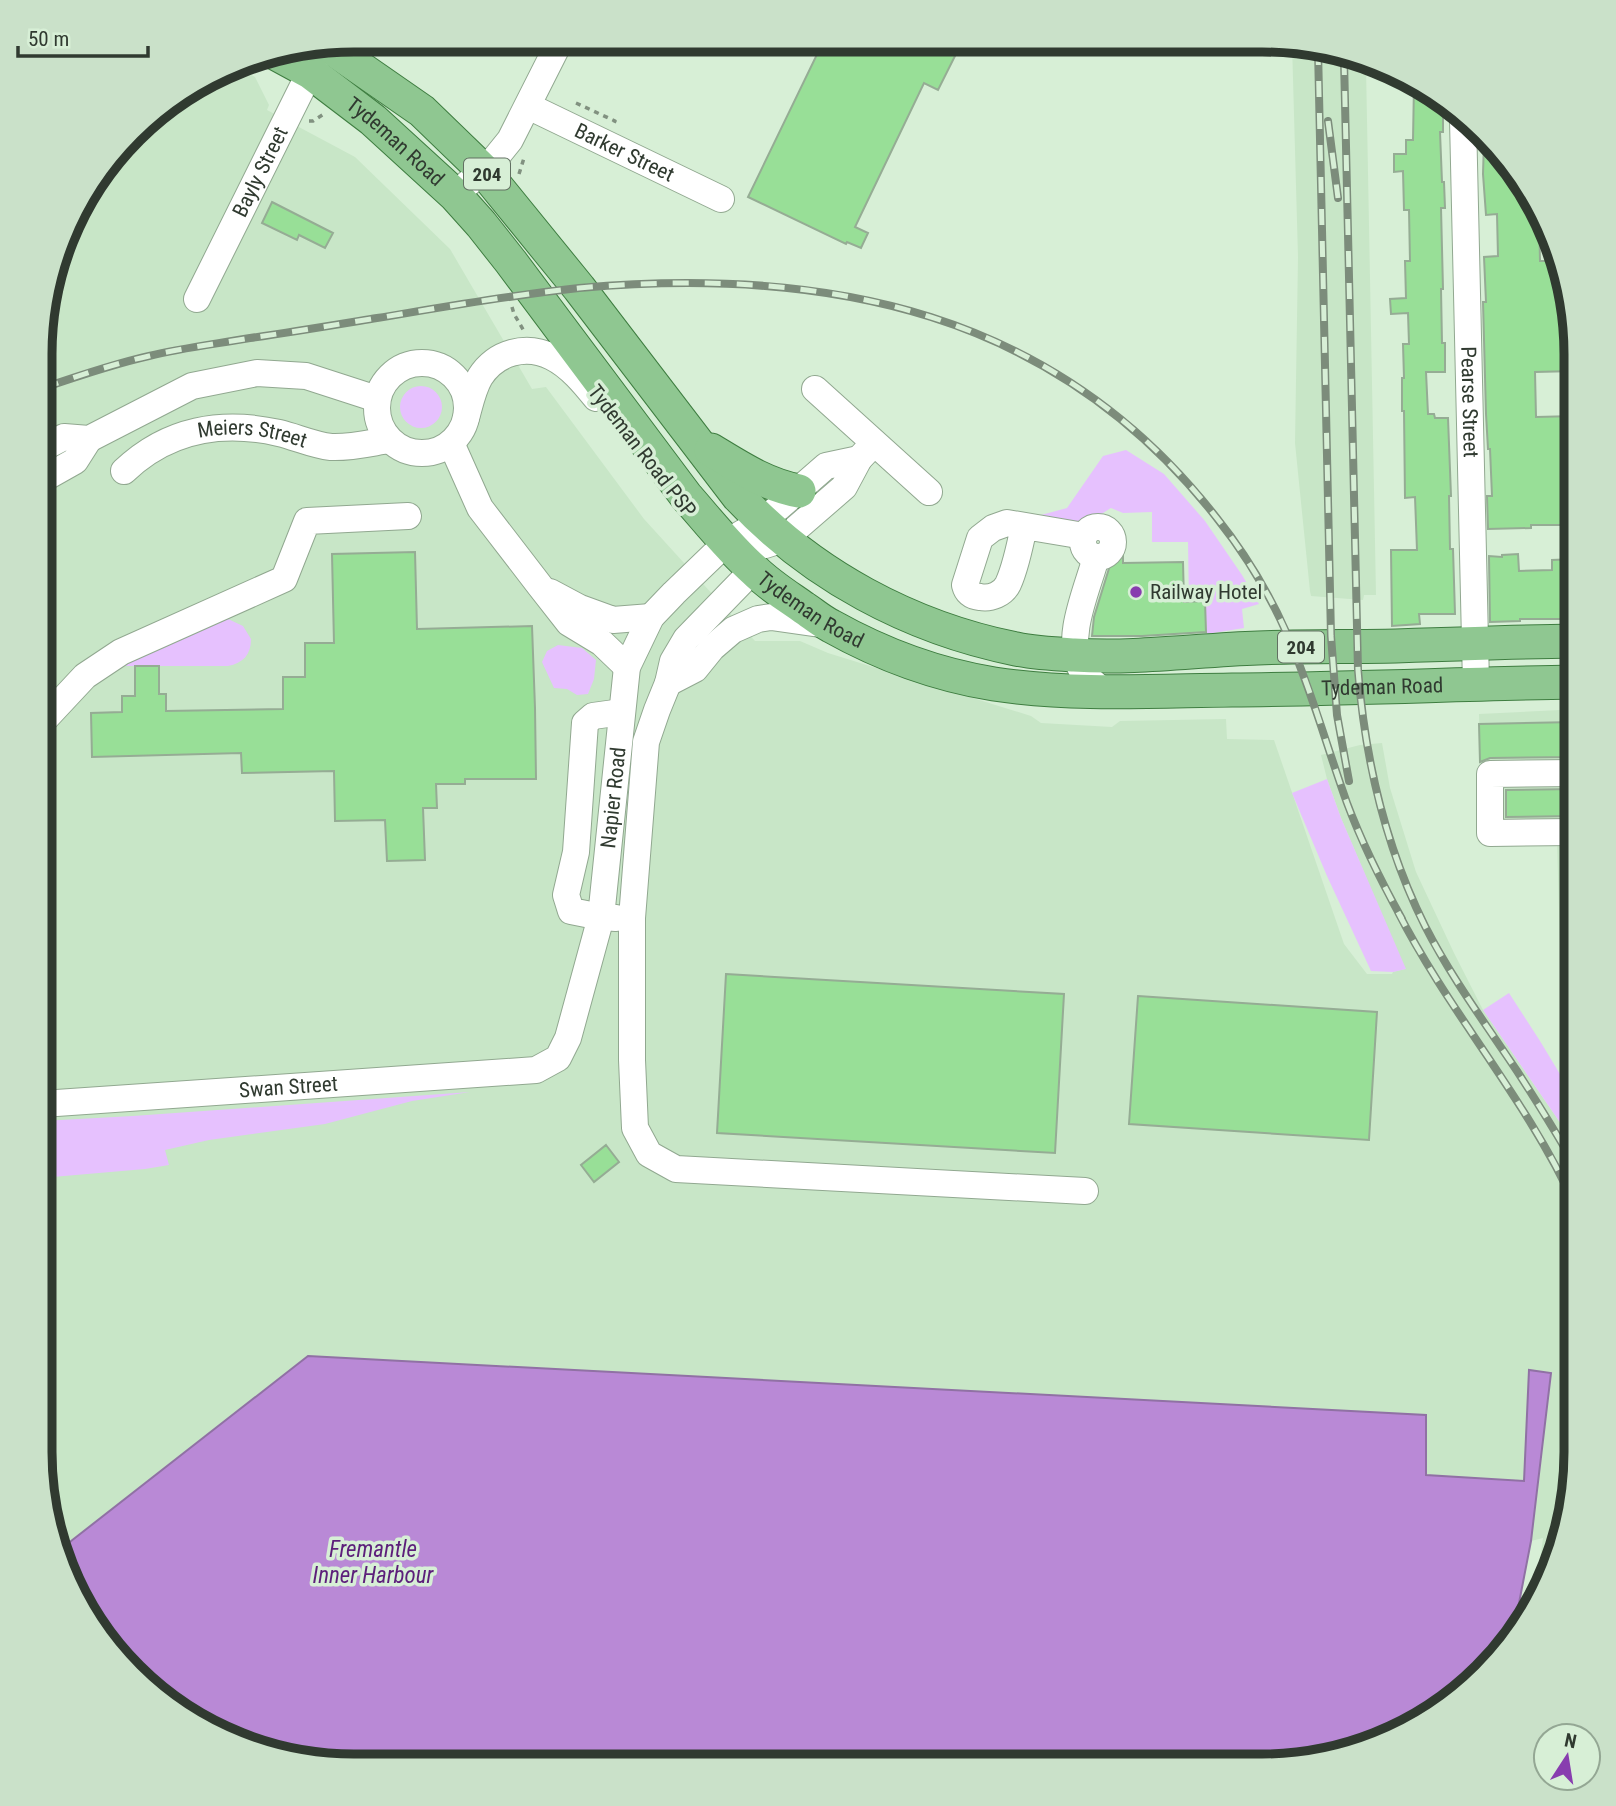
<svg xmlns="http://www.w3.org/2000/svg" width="1616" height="1806" viewBox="0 0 1616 1806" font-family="'Roboto Condensed',sans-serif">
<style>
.built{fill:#c8e6c7}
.green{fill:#e6c1fe}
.water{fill:#b989d6;stroke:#9071a4;stroke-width:2}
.building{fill:#98df97;stroke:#95ac94;stroke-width:2}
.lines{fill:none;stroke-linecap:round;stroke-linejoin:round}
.minor-casing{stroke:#91a890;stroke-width:28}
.major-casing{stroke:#3e7d40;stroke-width:35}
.path{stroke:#819180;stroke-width:3.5;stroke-dasharray:5 5;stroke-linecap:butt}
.minor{stroke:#fff;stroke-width:26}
.major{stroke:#8fc791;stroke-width:33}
.rail-casing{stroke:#7c8c7b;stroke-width:8}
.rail{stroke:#d7efd6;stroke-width:5;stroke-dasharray:16;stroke-linecap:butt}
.poi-dot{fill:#883daf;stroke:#d7efd6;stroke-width:2.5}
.labels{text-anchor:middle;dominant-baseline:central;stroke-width:7;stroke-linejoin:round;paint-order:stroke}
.shield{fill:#d7efd6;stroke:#627062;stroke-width:2}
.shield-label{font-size:19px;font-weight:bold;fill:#303a30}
.street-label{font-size:21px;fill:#303a30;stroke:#d7efd6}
.poi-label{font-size:21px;fill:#303a30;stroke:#d7efd6;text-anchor:start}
.water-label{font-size:23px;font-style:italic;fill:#5c1f7a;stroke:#d7efd6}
.rim{fill:none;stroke:#303a30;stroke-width:9}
</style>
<rect width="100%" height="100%" fill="#d7efd6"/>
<path class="built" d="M1292 43H1302L1366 67 1376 595H1364L1363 600 1311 596 1310 591 1295 443 1298 257Z
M236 67 255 77 269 105 267 110 355 157 450 249 532 389 546 387 644 519 755 641H800L828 653 1031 716 1041 723 1112 727 1120 721 1226 719 1227 739 1274 740 1344 944 1367 974H1392L1393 972 1405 969 1341 818 1327 779 1321 755 1360 745 1382 743 1390 788 1416 872 1454 953 1483 1010 1561 1124 1575 1151V1471L1534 1607 1543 1538 1531 1541 1529 1371 1524 1481 1426 1475 1425 1415 308 1356 57 1552 41 1471 43 313 82 198 148 118Z
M1560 710 1575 718V1018L1562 1019 1557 839H1482L1479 714Z"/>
<path class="green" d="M400 407a21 21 0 1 1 42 0a21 21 0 1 1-42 0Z
M1126 450 1164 474 1205 521 1242 575 1259 604 1242 609 1244 628 1207 634 1205 601 1189 602 1188 542H1152V512L1123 513 1111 508 1072 532 1030 518 1067 508 1103 456Z
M228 619 243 626 251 639C251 655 243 663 228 666H121L221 620Z
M558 645 582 648 596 660 594 679 588 694 577 695 567 689 554 688 542 662 547 651Z
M1327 779 1341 818 1406 969 1393 972 1371 971 1327 876 1292 793Z
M1509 993 1540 1041 1575 1099V1151L1561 1124 1483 1010Z
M470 1092 412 1101 325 1124 209 1140 165 1150 169 1165 145 1169 41 1178 42 1121 133 1116Z"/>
<path class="water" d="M308 1356 1426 1415V1475L1524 1481 1529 1370 1551 1373 1531 1541 1514 1629 1436 1713 1362 1749 1281 1765H335L198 1724 93 1626 57 1552Z"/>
<path class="building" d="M823 42H862L873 47 876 42H962L938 90 924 83 855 227 868 233 861 248 847 242 846 244 748 197Z
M1414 85 1436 93 1443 100V132H1440L1442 182H1444L1445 208H1441L1443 289H1441L1442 343H1445V372H1426L1428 414H1434L1435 418H1448L1451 496H1449L1450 549H1453L1455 614H1419L1420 624 1392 626 1391 550H1417L1415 497 1405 498 1404 411H1402V378H1404L1403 344H1409L1408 313 1391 314 1390 299 1406 298 1405 261H1410L1409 210H1404L1403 171 1394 172V154H1406V140H1413Z
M1484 141 1523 180 1525 185 1526 205 1535 204 1539 212 1540 261H1561L1575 335V371L1535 372 1536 417 1575 416V451H1573V467H1568L1562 498 1575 497V519H1568V525H1531V528L1488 529 1487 496H1492L1490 449H1488L1486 414 1483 302H1486L1484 257 1498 256 1497 214 1486 215 1483 174Z
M272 202 333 233 325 248 299 235 297 240 262 223Z
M415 552 417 629 532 626 535 708 536 779H465V784H436L437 808H423L425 860 387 861 385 820 335 821 334 771 242 773 241 753 92 757 91 713 122 712V696H135V666H159V694H166V711L283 709V677H305V643H334L332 554Z
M1123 553V563L1183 562 1184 602 1205 601 1206 632 1142 636H1092L1094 617 1111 562Z
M1518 554 1519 571 1552 570V560L1575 559V619H1520V621L1490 622 1489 556 1502 557V555Z
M1575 722V757L1490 758 1480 762 1479 724Z
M1575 789V816L1506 817V790Z
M1561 848H1575V934H1563Z
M726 974 1064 994 1055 1153 717 1133Z
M1138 996 1377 1012 1369 1140 1129 1124Z
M606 1145 619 1162 594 1182 581 1165Z"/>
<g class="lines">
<defs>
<g id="minor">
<path id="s1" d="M528 106 721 199"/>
<path id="s2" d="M1463 120 1476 684 1493 686"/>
<path d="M455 195 493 161 510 140 560 41"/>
<path id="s3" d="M197 299 318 56"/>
<circle cx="422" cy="408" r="45"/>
<path d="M815 389 929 492"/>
<path d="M466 418C470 404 473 389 480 377 496 352 526 344 552 357 570 366 584 383 596 398"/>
<path d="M451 443 480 508 540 586 569 623 602 643 627 667"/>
<path d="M43 448 64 437 89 439 192 386 257 373 306 376 377 399"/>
<path id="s4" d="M124 471C168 429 222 420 279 433 296 437 313 445 331 447 350 448 370 443 389 440"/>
<path d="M43 479 75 461 89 439"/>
<path d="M1024 526C1021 541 1014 571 1008 584 1003 594 991 599 980 597 972 596 967 593 965 585L980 538 993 528 1007 523 1084 536"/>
<circle cx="1098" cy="542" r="15"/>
<path d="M727 542 765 545 784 539 844 487 859 459 874 443"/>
<path d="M1096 557C1088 588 1064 638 1081 669 1086 678 1096 685 1105 692"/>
<path d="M753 570 686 639 673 661 668 683 657 710 646 742 632 918V1060L635 1128 649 1154 676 1169 1085 1191"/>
<path d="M550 592 580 608 613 620 651 617"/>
<path d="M668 683 695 669 712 648 733 630 758 619 771 617 827 625"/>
<path d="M42 722 85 676 121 652 284 579 307 521 408 516"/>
<path d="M1575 773 1490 774V833L1575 832"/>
<path d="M616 918 601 917 571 911 566 895 576 852 585 723 593 716 622 712"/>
<path id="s5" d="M42 1104 536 1070 558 1058 568 1038 601 917 627 667 651 617 674 593 727 542 763 521 826 466 859 459"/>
</g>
<g id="major">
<path d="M327 45 422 111 483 170 579 288 738 496C811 575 911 628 1016 649 1034 653 1055 654 1074 655 1135 659 1197 650 1258 648 1304 646 1350 647 1396 646 1455 644 1515 642 1575 641"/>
<path id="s6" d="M275 53 310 72 373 120 455 195 481 224 511 262 686 496C708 521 729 548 754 570 769 585 787 596 804 608 813 614 821 621 831 626 881 654 938 675 994 684 1073 696 1153 691 1232 690 1346 689 1461 684 1575 682"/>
<path d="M711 450C739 467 766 485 799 491"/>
</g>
</defs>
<use href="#minor" class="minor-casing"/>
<use href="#major" class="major-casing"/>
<path class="path" d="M245 62 253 66
M576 103 615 121 614 123
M309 121H313L324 114
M519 174 524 158
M512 307 514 314 524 331
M1562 707 1575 714"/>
<use href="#minor" class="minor"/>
<use href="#major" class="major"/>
<defs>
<path id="rail" d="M1318 49 1331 636 1337 715 1349 781
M1344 59 1358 670C1365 759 1385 846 1425 926 1451 977 1485 1023 1517 1071 1537 1102 1557 1134 1575 1166
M1328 121 1338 198
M43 388C78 376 113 364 149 356 182 348 216 344 250 338 292 332 334 325 377 318 444 307 511 295 579 288 829 266 1055 311 1216 517 1244 552 1269 593 1287 634 1311 689 1327 747 1347 803 1362 843 1381 881 1402 919
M1398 912C1450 1014 1528 1101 1575 1205"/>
</defs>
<use href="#rail" class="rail-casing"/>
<use href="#rail" class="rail"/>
</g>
<circle class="poi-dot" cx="1136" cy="592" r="7"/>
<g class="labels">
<g class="shield">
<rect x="464" y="158.5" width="46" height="31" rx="5"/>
<rect x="1278" y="631.5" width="46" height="31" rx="5"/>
</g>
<g class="shield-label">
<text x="487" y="174">204</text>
<text x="1301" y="647">204</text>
</g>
<g class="street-label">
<text stroke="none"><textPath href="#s6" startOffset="150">Tydeman Road</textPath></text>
<text stroke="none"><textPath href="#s1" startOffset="107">Barker Street</textPath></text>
<text stroke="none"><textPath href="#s3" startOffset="142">Bayly Street</textPath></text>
<text stroke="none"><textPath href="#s2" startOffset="282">Pearse Street</textPath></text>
<text stroke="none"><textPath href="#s4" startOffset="140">Meiers Street</textPath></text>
<text transform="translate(642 451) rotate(52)">Tydeman Road PSP</text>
<text stroke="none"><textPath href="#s6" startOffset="780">Tydeman Road</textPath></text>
<text stroke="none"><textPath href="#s6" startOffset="1368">Tydeman Road</textPath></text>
<text stroke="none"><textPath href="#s5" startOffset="788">Napier Road</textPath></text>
<text stroke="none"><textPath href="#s5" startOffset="247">Swan Street</textPath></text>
</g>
<g class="poi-label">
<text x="1150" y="592">Railway Hotel</text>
</g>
<g class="water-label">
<text x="373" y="1549">Fremantle<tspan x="373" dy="26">Inner Harbour</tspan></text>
</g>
</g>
<path d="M0 0H1616V1806H0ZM354 52H1262A302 302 0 0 1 1564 354V1452A302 302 0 0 1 1262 1754H354A302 302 0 0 1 52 1452V354A302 302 0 0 1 354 52Z" fill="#cae1c9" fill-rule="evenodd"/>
<path class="rim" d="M354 52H1262A302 302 0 0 1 1564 354V1452A302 302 0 0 1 1262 1754H354A302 302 0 0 1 52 1452V354A302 302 0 0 1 354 52Z"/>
<g transform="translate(1567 1757) rotate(12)"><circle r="33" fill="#d7efd6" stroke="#94a794" stroke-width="2"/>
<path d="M0-5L12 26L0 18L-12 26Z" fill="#883daf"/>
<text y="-10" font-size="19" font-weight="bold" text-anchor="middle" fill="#303a30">N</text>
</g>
<path d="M18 46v10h130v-10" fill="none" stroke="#303a30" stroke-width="3.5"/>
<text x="28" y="46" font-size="21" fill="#303a30" stroke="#d7efd6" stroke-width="5" paint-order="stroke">50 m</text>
</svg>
